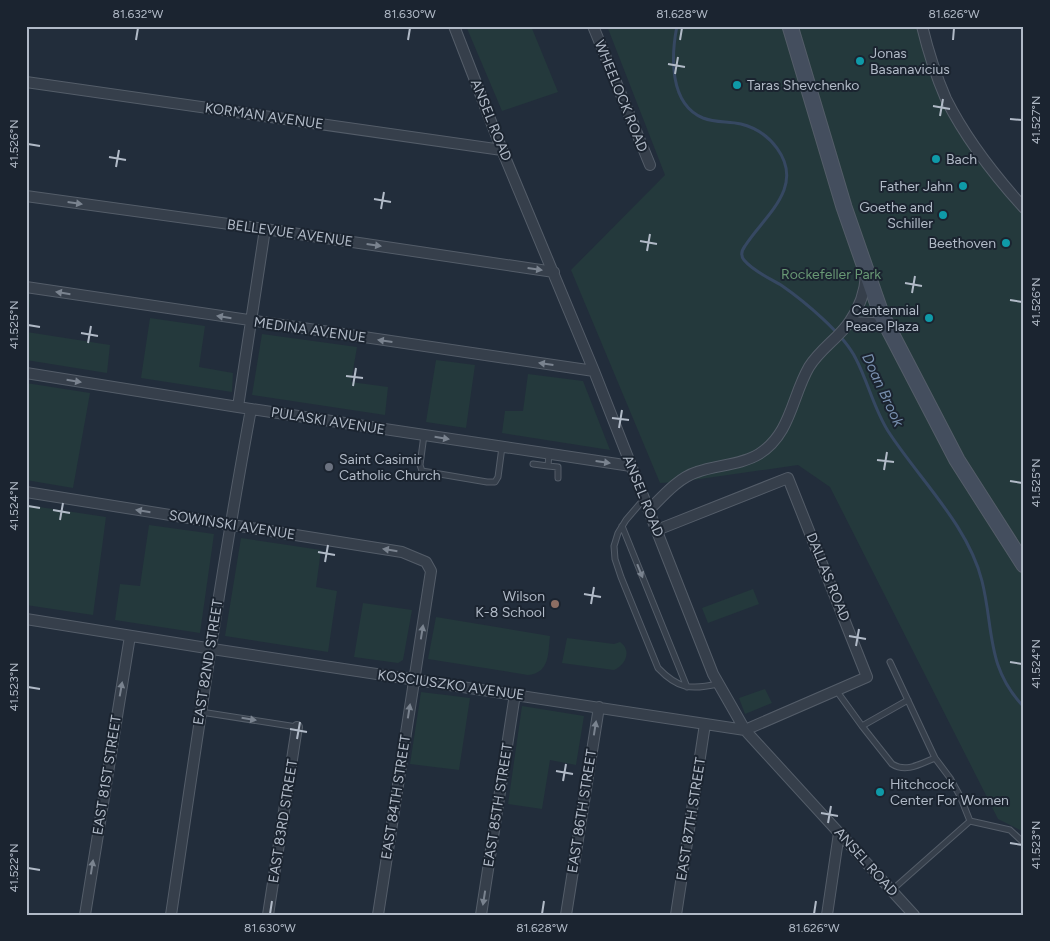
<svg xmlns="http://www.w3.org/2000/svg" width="1050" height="941" viewBox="0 0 1050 941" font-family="Figtree,sans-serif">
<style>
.green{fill:#24393c}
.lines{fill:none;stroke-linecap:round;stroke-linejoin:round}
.stream{stroke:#364862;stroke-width:3}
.service-casing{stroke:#545d69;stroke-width:7}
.minor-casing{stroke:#545d69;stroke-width:12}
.secondary-casing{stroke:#545d69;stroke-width:17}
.service{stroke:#363f4b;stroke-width:5}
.minor{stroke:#363f4b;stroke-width:10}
.secondary{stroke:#444e5e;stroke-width:15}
.oneway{fill:#7a838f}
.ticks{fill:none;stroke:#b1bac7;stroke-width:2}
.culture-dot{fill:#0f9aa8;stroke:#1b2430;stroke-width:2}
.worship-dot{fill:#6b7280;stroke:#1b2430;stroke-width:2}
.education-dot{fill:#8d6e63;stroke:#1b2430;stroke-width:2}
.labels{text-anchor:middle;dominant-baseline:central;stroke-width:4;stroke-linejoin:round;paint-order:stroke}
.poi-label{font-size:14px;fill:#b1bac7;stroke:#1b2430;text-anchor:start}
.street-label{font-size:14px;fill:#b1bac7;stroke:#1b2430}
.park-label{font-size:14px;fill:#689874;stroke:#1b2430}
.water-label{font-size:15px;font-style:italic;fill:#7990af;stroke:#1b2430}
.neatline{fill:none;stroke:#b1bac7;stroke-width:2}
.ticks-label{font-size:12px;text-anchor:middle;fill:#b1bac7}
</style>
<rect width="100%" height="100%" fill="#222d3b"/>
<path class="green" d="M466 26H531L558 92 502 111Z
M607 26H924L928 50 972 141 1024 204V832L998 819 830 487 798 465 679 482 660 483 571 270 665 175Z
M26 299 30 300 27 332 110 345 107 373 26 360Z
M150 318 205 326 199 367 233 373 232 392 141 378Z
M262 334 357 347 351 382 388 387 385 415 252 395Z
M436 360 475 365 466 428 426 422Z
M528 374 583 381 610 450 502 433 505 411H523Z
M26 383 90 393 73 488 26 480Z
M26 505 106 517 93 615 26 605Z
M149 525 214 534 200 633 115 620 120 584 140 586Z
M241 538 321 550 316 587 337 591 328 652 225 636Z
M753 589 759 604 708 623 702 608Z
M363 603 412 610 403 660 398 663 354 657Z
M436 617 550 636C548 653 550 673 528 675L428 659Z
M567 638 614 644 620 642C632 650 626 665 614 670L562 663Z
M765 689 772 703 745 714 739 698Z
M421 692 470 698 459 770 410 764Z
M522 706 584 716 576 765 550 760 542 809 508 804Z"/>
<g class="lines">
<path class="stream" d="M677 26C671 56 669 104 703 118 716 123 728 121 741 124 769 131 795 160 784 190 776 211 757 227 745 246 742 250 740 255 744 260 753 271 769 278 781 285 804 301 844 334 856 359 868 382 874 409 888 431 919 479 968 525 982 581 994 629 986 668 1024 707"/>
<defs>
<path id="service" d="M424 435 420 465 422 471 487 482H495L498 477 502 447
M549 454 548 466 558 467V478
M533 464 548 466
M644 499 626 520 618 533 614 546 615 559 621 577 658 668C678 689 691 690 718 684
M622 526 687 687
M890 662 935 758 950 778 960 796 970 821 892 890
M836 690 862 726
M908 700 862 726 892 764C906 773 920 764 935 758
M201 712 297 727
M970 821 1010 830 1024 843"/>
<path id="minor" d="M454 26 502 150 594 371 713 674 745 730 914 915
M593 26 650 165
M922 26C928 51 936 76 946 99 965 137 995 176 1024 208
M26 82 502 150
M26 196 265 229 554 272
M26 287 594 371
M850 322 872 323 887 326
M26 373 238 407 631 466
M238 407 265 229
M26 492 402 552 426 562 431 571 378 915
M649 510C663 496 678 478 697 472 716 465 741 465 759 454 791 434 792 396 809 367 821 348 839 338 850 321 859 308 865 291 866 275
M26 619 219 650 745 730 867 677 788 478 657 530
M85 915 130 636
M171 915C196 746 220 577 251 409
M268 915 297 727
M481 915 515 694
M566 915 599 707
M676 915 705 724
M827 915 839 833"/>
<path id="secondary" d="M790 26 844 207 882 316 957 460 1024 565"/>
</defs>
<use href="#service" class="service-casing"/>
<use href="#minor" class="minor-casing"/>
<use href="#secondary" class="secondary-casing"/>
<use href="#service" class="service"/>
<use href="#minor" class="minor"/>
<use href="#secondary" class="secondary"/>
</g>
<defs><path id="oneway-solid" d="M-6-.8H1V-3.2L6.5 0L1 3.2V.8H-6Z" transform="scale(1.25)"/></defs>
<g class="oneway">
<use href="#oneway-solid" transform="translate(75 203) rotate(8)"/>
<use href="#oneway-solid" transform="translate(374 245) rotate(8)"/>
<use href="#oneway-solid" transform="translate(535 269) rotate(8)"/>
<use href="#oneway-solid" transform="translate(63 293) rotate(-171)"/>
<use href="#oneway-solid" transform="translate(224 317) rotate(-171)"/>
<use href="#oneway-solid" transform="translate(385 341) rotate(-172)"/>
<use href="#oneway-solid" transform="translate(546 364) rotate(-172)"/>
<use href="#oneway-solid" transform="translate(74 381) rotate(9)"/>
<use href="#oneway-solid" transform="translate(442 438) rotate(9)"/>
<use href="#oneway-solid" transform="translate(603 462) rotate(8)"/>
<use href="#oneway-solid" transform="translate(143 511) rotate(-171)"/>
<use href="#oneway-solid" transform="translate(390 550) rotate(-171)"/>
<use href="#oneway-solid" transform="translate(640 571) rotate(68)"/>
<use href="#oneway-solid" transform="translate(422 632) rotate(-81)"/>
<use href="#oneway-solid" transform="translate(121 689) rotate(-80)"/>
<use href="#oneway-solid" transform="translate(409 711) rotate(-81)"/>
<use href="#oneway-solid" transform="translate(249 719) rotate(9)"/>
<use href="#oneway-solid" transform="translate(595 728) rotate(-81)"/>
<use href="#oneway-solid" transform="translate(92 867) rotate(-81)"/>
<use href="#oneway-solid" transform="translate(484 898) rotate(99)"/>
</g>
<path class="ticks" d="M136 40 138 28M408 40 410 28M680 40 682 28M953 40 954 28M668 64 685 67M675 74 678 57M933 106 950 109M940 116 943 99M1010 119 1022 120M28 144 40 146M109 157 126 160M116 167 119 150M374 199 391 202M381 209 384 192M640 241 657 244M647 251 650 234M905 283 922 286M912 293 915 276M1010 300 1022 302M28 325 40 327M81 333 98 336M88 343 91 326M346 376 363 378M353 386 356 368M612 418 629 420M619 428 622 410M877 460 894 462M884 470 887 452M1010 481 1022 483M28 506 40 508M53 510 70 513M60 520 63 503M318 552 335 555M325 562 328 545M584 594 601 597M591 604 594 587M849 636 866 639M856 646 859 629M1010 662 1022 664M28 687 40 689M290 729 307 732M297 739 300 722M556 771 573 774M563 781 566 764M821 813 838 816M828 823 831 806M1010 843 1022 845M28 868 40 870M270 914 272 901M542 914 544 901M814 914 816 901"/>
<g class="culture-dot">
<circle cx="860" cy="61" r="5"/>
<circle cx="737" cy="85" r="5"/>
<circle cx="936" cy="159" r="5"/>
<circle cx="963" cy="186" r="5"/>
<circle cx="943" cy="215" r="5"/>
<circle cx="1006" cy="243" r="5"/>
<circle cx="929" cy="318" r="5"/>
<circle cx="880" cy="792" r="5"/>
</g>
<circle class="worship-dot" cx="329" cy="467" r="5"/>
<circle class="education-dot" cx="555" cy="604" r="5"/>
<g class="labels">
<g class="poi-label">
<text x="870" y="53">Jonas<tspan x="870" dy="16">Basanavicius</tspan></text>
<text x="747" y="85">Taras Shevchenko</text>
<text x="946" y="159">Bach</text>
<text x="953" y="186" text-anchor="end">Father Jahn</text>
<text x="933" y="207" text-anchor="end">Goethe and<tspan x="933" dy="16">Schiller</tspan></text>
<text x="996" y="243" text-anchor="end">Beethoven</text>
<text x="919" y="310" text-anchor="end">Centennial<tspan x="919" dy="16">Peace Plaza</tspan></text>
<text x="339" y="459">Saint Casimir<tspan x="339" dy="16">Catholic Church</tspan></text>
<text x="545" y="596" text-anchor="end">Wilson<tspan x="545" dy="16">K-8 School</tspan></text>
<text x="890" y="784">Hitchcock<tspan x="890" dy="16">Center For Women</tspan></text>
</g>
<g class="street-label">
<text transform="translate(621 96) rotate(68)">WHEELOCK ROAD</text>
<text transform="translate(264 116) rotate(8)">KORMAN AVENUE</text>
<text transform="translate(491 120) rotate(68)">ANSEL ROAD</text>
<text transform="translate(290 233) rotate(8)">BELLEVUE AVENUE</text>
<text transform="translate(310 330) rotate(8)">MEDINA AVENUE</text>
<text transform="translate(328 421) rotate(9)">PULASKI AVENUE</text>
<text transform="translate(643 496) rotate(68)">ANSEL ROAD</text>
<text transform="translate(232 525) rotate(9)">SOWINSKI AVENUE</text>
<text transform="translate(828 577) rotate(68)">DALLAS ROAD</text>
<text transform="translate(208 662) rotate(-81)">EAST 82ND STREET</text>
<text transform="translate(451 685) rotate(8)">KOSCIUSZKO AVENUE</text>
<text transform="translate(107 775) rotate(-81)">EAST 81ST STREET</text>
<text transform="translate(396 797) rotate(-81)">EAST 84TH STREET</text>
<text transform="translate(498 805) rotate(-81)">EAST 85TH STREET</text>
<text transform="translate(582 811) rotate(-81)">EAST 86TH STREET</text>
<text transform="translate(691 819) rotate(-81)">EAST 87TH STREET</text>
<text transform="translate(283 821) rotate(-81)">EAST 83RD STREET</text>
<text transform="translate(866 862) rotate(48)">ANSEL ROAD</text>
</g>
<g class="park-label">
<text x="831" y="274">Rockefeller Park</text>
</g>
<g class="water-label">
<text transform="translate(883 390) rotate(65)">Doan Brook</text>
</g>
</g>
<rect width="1050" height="941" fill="none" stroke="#1b2430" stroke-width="55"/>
<rect x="28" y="28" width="994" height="886" class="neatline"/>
<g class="ticks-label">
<text x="138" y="18">81.632°W</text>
<text x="410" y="18">81.630°W</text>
<text x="682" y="18">81.628°W</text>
<text x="954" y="18">81.626°W</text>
<text transform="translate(1036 120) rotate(-90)" y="4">41.527°N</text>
<text transform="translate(14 144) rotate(-90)" y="4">41.526°N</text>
<text transform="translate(1036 302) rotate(-90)" y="4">41.526°N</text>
<text transform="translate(14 325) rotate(-90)" y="4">41.525°N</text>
<text transform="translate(1036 483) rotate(-90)" y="4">41.525°N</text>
<text transform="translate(14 506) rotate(-90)" y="4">41.524°N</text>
<text transform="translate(1036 664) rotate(-90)" y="4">41.524°N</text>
<text transform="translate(14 687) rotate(-90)" y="4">41.523°N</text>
<text transform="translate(1036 845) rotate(-90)" y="4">41.523°N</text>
<text transform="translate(14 868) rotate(-90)" y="4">41.522°N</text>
<text x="270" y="932">81.630°W</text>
<text x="542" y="932">81.628°W</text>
<text x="814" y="932">81.626°W</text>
</g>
</svg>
